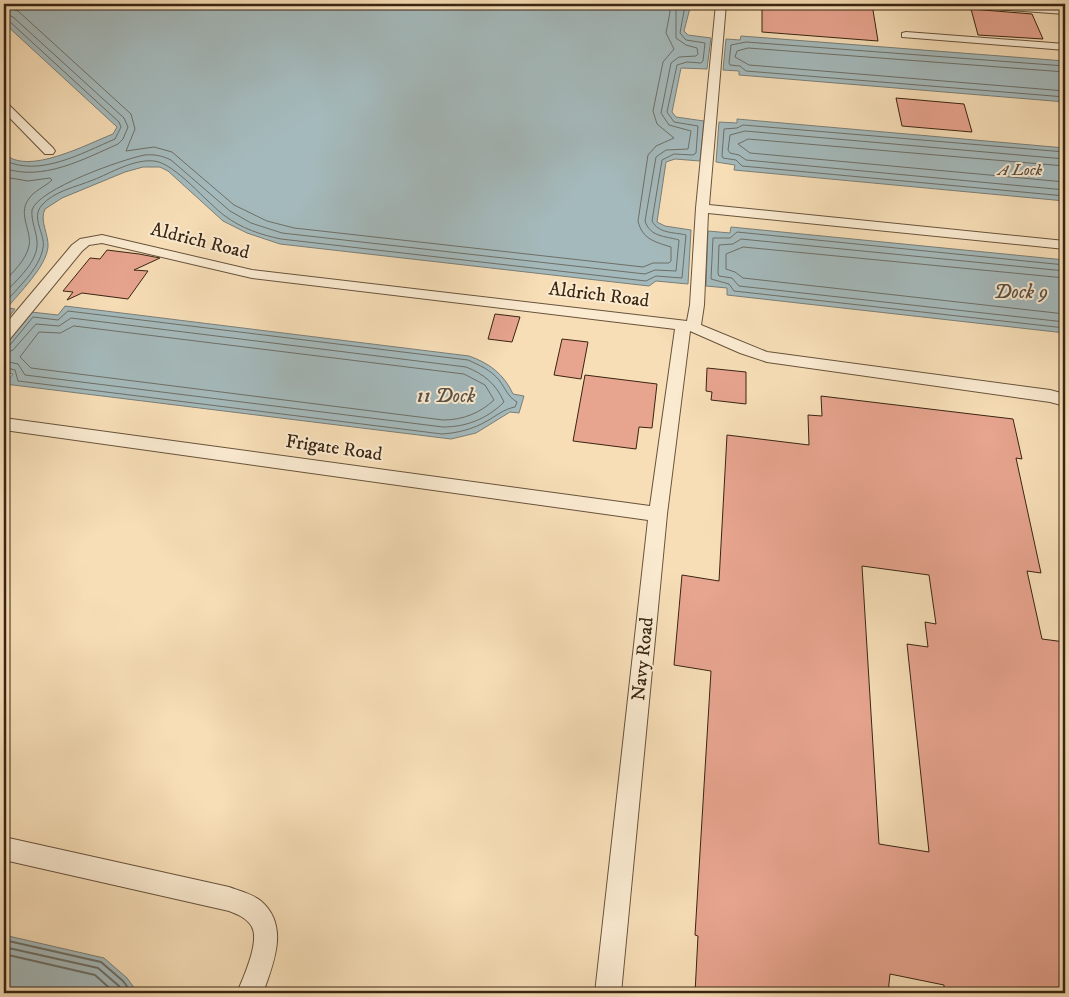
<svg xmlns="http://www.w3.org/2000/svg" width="1069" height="997" viewBox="0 0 1069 997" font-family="'IM FELL DW Pica',serif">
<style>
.water{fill:#a4b9bb;stroke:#797e77}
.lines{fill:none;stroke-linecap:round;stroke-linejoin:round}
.shore-far1{stroke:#6e6f66;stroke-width:1}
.shore{stroke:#6e6f66;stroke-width:2}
.building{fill:#e7a48f;stroke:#392512;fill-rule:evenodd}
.lane-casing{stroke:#68533b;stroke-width:2}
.lane{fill:#faead0;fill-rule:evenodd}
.labels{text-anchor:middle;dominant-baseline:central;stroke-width:4;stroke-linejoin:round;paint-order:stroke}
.far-water-label{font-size:16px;font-style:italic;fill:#595145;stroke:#faead0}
.street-label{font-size:19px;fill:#392512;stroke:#faead0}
.water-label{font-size:20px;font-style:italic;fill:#595145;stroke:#faead0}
</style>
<rect width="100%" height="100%" fill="#f7deb7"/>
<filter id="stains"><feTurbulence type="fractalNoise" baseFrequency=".004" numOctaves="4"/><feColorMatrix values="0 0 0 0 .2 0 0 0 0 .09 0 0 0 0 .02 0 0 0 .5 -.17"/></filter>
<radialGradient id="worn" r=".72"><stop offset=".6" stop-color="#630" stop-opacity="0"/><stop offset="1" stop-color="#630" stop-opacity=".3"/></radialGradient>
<path class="water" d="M4 4H685L690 8 684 31 688 35 711 38 707 69 681 68 672 112 676 117 704 121 700 161 675 159 666 162 657 222 665 226 691 230 688 284 656 281 649 286 280 244 247 233 223 221 168 171 160 167H143L125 172 62 198 45 209C39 220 49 235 48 247 46 267 19 293 7 308L15 309 4 323V153C26 177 87 144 113 134L117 127 4 23Z
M741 36 1065 61V102L739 75V71L723 70 726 39 740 40Z
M737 119 1065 148V201L734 170 735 165 716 162 719 122 737 123Z
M731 227 1065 260V333L727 295V288L706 286 708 231 730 233Z
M65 306 469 356C489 363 504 374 513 394L524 396 519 413 510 412 476 433 451 439 5 384 13 374 4 372V345L31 312 58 315Z
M4 935 104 958 127 978 138 993H4Z"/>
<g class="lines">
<path class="shore-far1" d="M4 6 18 11 131 114 135 129 126 151 154 147 172 152 234 205 267 221 294 228 643 267 653 263H669L671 261V247C655 242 642 239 638 221L648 155 656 146 674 138 657 124 653 111 663 62 674 49 666 33 670 12 668 4
M4 13 13 17 124 118 128 127 123 139 118 144C84 159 42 182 4 168
M4 20 9 21 119 122 121 127 115 139C82 153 39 178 4 160
M1065 66 746 42 731 45 729 63 730 65 740 66 746 71 1065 97
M1065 72 748 48 737 51 735 57 749 65 1065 91
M1065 152 743 125 737 128 724 129 722 156 723 158 736 160 742 166 1065 196
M1065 159 745 131 730 135 728 150 730 153 739 155 746 160 1065 190
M1065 166 748 139 738 144 750 153 1065 182
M4 177 28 181 50 178 52 180C45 187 33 191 28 200 18 215 32 231 29 246 26 260 13 272 4 282
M1065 265 737 232 730 238H713L711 279 729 284 734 291 1065 328
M1065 271 741 239 733 244 719 245 718 273 719 276 732 278 739 286 1065 322
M1065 278 743 247 726 254V269L735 272 743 278 1065 314
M4 294C16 280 39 262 37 241 36 230 31 221 32 210 38 189 123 159 145 155 154 154 163 156 171 160L230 211 251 223 282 233 645 274 655 270 676 271 679 240C665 236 650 237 645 221L656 157 666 150 688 149 691 131 669 125 661 113 671 63 679 57 696 56 698 54 697 48 686 45 676 38V4
M4 304C17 288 39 270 43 248 46 234 30 218 42 205 54 191 76 187 93 180 111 173 133 159 154 161 175 163 207 203 225 216 241 228 261 235 281 239L646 281 656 276 682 278 686 235C674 232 659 234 652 221L662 160 674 154 693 155 696 153 698 126 674 122 667 112 677 65 687 62 701 63 703 61 705 43 686 40 680 33 684 11 682 4
M74 326 464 374 485 385 494 400C480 413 463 420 443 420L31 368 20 357 39 332 60 333Z
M4 347 10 345 33 317 58 320 68 311 468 360C479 365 491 370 499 380 506 389 507 396 517 402L515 407C504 409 496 416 487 421 473 429 458 433 442 434L18 381 15 370 4 367
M4 354 13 350 36 324 59 326 71 318 466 367C484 374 496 384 504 402 487 419 466 427 443 427L25 375 18 364 4 361"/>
<path class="shore" d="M4 940 101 962 123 981 132 993
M4 947 98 968 119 986 124 993
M4 954 95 975 115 993"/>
</g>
<path class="building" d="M762 4H872L878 41 762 32Z
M971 9 1032 14 1043 39 978 35Z
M896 98 964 104 972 132 902 126Z
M107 250 139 254 160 258 134 270 148 271 128 299 82 293 67 300 73 292 63 291 90 258 100 259Z
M495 314 520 317 512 342 488 339Z
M562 339 588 342 581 379 554 375Z
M707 368 746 372V404L711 400 712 392 706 391Z
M585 375 657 384 652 428 639 427 636 449 573 441Z
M821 396 1013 419 1022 459 1016 458 1041 573 1027 571 1042 639 1065 642V993H944V985L890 974 888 993H695L698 936 695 935 711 671 674 665 682 575 719 581 727 435 809 445 808 415 822 416ZM862 566 929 575 936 624 925 622 928 647 907 644 929 852 879 844Z"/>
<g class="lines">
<defs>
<path id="lane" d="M716 4H726L709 205 1065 241V249L708 213 704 305 701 325 767 352 1050 390 1065 394V406L1050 402 767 362 740 353 690 331 667 514 621 993H595L648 520 4 430V418L650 506 675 329 252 278 102 243 89 245 82 251 9 340 4 341V326L72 245 80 239 102 235 252 270 687 321 690 305 696 208Z
M960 4H1003L1065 8V14L965 7Z
M906 32 1065 44V50L902 37V33Z
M4 103 8 104 53 148 55 151 53 154H45L4 112Z
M4 837 229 887C239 891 253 894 261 901 290 926 273 964 263 993H237C243 978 260 942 252 927 247 918 237 914 229 911L4 860Z"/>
</defs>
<use href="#lane" class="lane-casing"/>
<use href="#lane" class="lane"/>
</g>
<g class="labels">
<g class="far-water-label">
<text x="1020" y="170">A Lock</text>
</g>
<g class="street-label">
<text transform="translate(200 241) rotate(14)">Aldrich Road</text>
<text transform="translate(599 295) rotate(7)">Aldrich Road</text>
<text transform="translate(334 448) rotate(8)">Frigate Road</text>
<text transform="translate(643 659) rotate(-84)">Navy Road</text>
</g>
<g class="water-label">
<text x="1021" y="292">Dock 9</text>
<text x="446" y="396">11 Dock</text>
</g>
</g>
<rect width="1069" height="997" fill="none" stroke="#f7deb7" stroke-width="20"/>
<rect x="5" y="5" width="1059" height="987" fill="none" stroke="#392512" stroke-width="2.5"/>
<rect x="10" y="10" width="1049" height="977" fill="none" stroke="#392512"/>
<rect width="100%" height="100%" filter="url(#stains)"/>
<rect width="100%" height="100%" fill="url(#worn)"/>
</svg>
